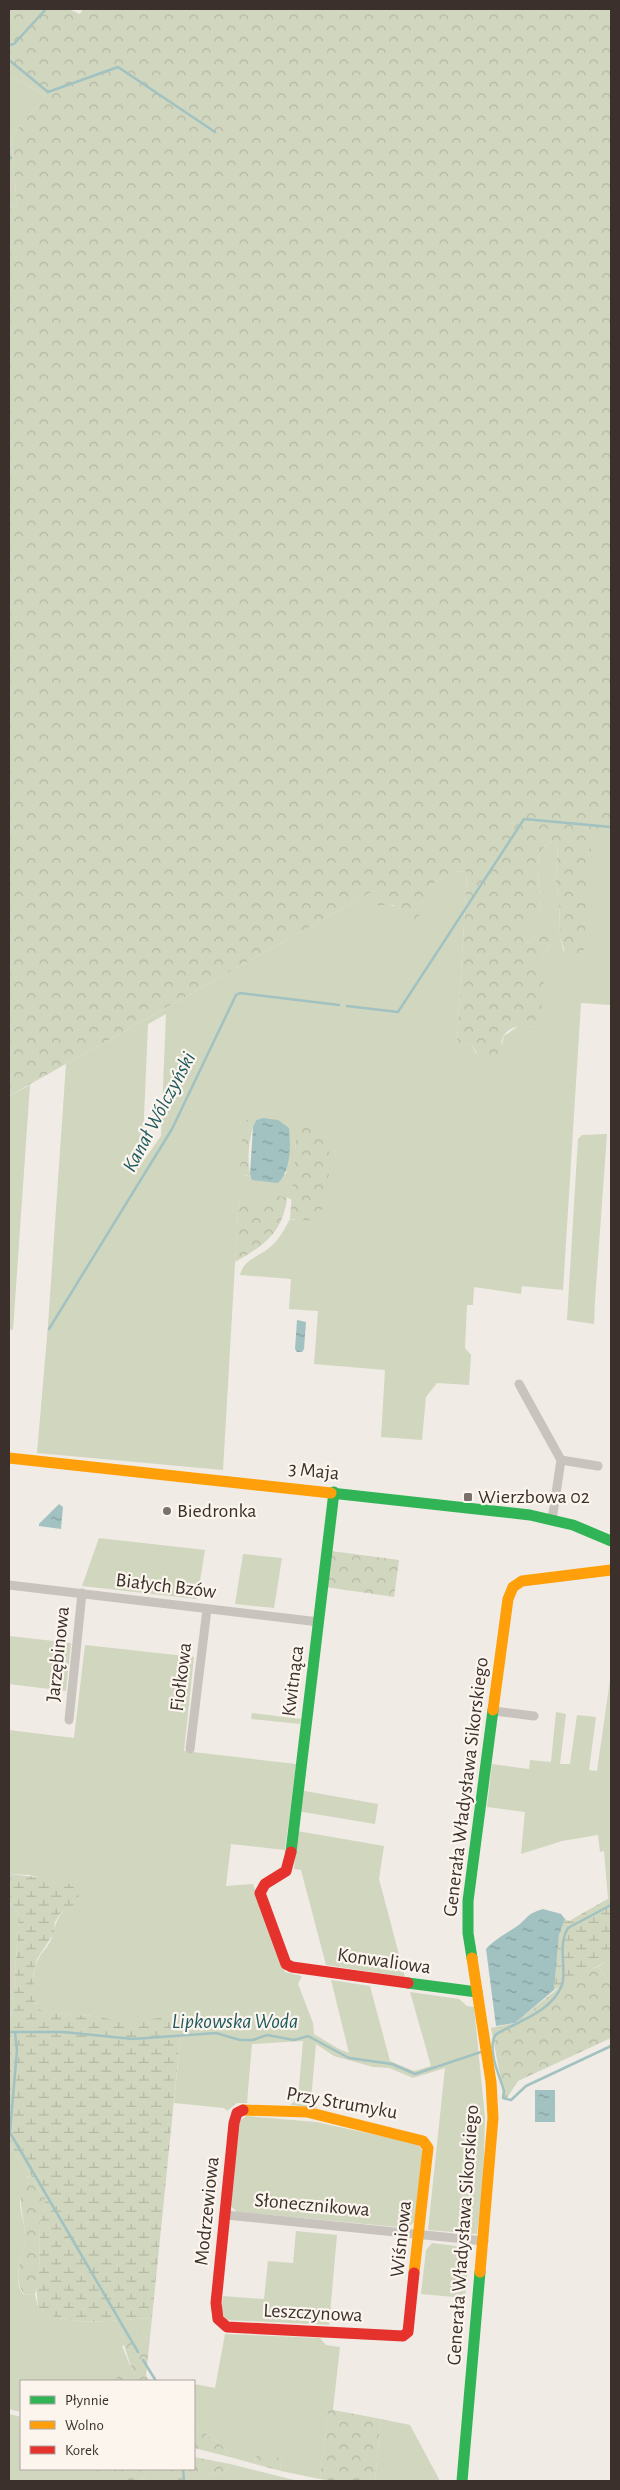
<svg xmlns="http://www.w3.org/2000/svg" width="620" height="2490" viewBox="0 0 620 2490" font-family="'Alegreya Sans',sans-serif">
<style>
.grass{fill:#d1d6bf;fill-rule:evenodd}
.forest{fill:url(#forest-crowns)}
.wetland{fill:url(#wetland-marsh)}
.water{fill:url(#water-ripples)}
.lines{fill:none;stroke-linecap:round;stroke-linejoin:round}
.stream{stroke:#a1c2c1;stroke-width:2.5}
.street{stroke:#c9c3be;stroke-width:9}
.fast{stroke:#30b455;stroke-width:11}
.slow{stroke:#ff9f0a;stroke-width:11}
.jam{stroke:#e5322d;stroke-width:11}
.poi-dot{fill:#7a716c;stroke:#fbf5ee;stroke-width:2}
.labels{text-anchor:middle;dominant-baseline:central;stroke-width:4.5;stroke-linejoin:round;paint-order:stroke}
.street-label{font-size:20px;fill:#3b302b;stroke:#fbf5ee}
.poi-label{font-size:20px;fill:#3b302b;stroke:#fbf5ee;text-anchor:start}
.water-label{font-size:21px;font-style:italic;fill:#1f5a5e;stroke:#fbf5ee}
</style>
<defs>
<pattern id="forest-crowns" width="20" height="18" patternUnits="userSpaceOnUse" patternTransform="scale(1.25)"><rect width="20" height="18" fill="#d1d6bf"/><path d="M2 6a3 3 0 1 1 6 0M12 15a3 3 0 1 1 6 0" fill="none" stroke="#b4b8a4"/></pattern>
<pattern id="wetland-marsh" width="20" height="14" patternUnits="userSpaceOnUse" patternTransform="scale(1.25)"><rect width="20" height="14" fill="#d1d6bf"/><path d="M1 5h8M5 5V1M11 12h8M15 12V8" fill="none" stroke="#b4b8a4"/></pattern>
<pattern id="water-ripples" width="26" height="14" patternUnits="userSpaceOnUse" patternTransform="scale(1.25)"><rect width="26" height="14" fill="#a1c2c1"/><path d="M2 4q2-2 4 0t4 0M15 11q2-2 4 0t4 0" fill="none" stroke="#849e9d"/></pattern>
</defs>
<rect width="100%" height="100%" fill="#f0ebe5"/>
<path class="grass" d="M9 74 45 96 11 137 17 205 9 208Z
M611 814V1005L581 1003 563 1290 522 1286 521 1294 474 1287 473 1305H467L465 1348 471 1355 469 1385 437 1383 426 1397 422 1440 381 1437 385 1370 314 1364 318 1311 289 1309 291 1279 240 1275C244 1259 257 1258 269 1248 279 1240 284 1230 290 1219L295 1220 300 1140H296L292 1200 286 1197 257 1202 248 1197 239 1195 223 1470 37 1453 48 1325 66 1064 377 889 388 904 397 907 400 921H417C425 898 423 886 448 875 454 872 459 870 467 872L457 1042 471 1044 476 1053 502 1044 504 1036 520 1025 540 1027 539 966 541 958 550 944 536 936 530 943 526 942C519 926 532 918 541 907 540 890 529 839 558 842L556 881 559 898 560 938 564 952 592 834ZM166 1014 161 1136 142 1163 148 1024ZM263 1118 289 1128 290 1142 286 1174 252 1180 251 1177 244 1175 243 1120H256Z
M30 1085 13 1330 9 1329V1096Z
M607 1134 595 1300 594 1324 567 1320 578 1139 582 1135Z
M99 1538 205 1550 197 1599 82 1586Z
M243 1554 282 1558 274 1608 235 1604Z
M9 1636 71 1643 66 1691 9 1684Z
M85 1645 194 1657 184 1751 296 1764 285 1850 231 1844 226 1886 253 1884 285 1972 302 1976 298 1984 313 2023 314 2034 339 2049 349 2053 331 1980 370 1986 390 2061 414 2071 431 2066 410 1992 459 1999 467 2006 474 2007 485 2118 483 2187 477 2234 428 2230 445 2068 413 2078 389 2068 373 2067 334 2056 316 2044 311 2100 318 2108 290 2105 298 2098 303 2041 252 2044 247 2103H237L227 2111 224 2108 174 2103 182 2021 174 2015C159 2018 143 2023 128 2024 118 2024 108 2019 99 2017 83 2013 50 2018 39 2008 32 2001 33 1991 33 1983 33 1969 37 1958 46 1948 57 1935 52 1918 67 1909L64 1883 29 1875 9 1874V1730L74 1738Z
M610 1680 611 1897 608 1898 604 1851 600 1852 598 1835 562 1841 521 1854 525 1812 487 1807 492 1764 529 1769 530 1760 551 1762 556 1712 566 1714 560 1764H570L577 1715 596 1717 589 1770 597 1771Z
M252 1713 301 1719 300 1724 251 1719Z
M299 1790 378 1804 375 1824 297 1811Z
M297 1831 384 1846 379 1879 405 1977 326 1965 301 1870 294 1869Z
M9 1902 19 1913 13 2007 9 2027Z
M611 1959V1987L599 1966Z
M246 2116 316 2122 418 2144 422 2151 415 2221 408 2228 237 2212 231 2206 239 2122Z
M9 2145 31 2175 27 2177C25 2184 21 2193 20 2200 19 2212 26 2225 25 2238 24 2256 11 2277 23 2294L35 2295 38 2307C61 2330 121 2319 152 2318L150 2337 142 2336 122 2346 132 2370 115 2381H21V2412L9 2409Z
M296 2231 337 2235 329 2325 226 2320 221 2310 223 2296 264 2299 268 2261 293 2263Z
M432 2243 464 2247 469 2254 465 2298 421 2294 426 2250Z
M225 2334 320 2338 326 2345 340 2347 333 2410H328L320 2479 281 2471 280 2460 256 2457 255 2464 230 2457 224 2447 194 2425V2384L215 2388Z
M9 2414 21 2417V2469H91L107 2477 125 2481H9Z
M381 2419 410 2425 440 2481H375Z
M230 2464 298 2481H201L206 2475C217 2472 225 2476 230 2464Z
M147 2469H171V2481H138L145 2478Z"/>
<path class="forest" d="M9 9H69L80 14 83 9H611L610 835 592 834 583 960 568 959 560 938 559 898 556 881 558 842C529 839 540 890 541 907 532 918 520 926 526 942L530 943 540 931H549L550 944 541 958 539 966 544 975 540 1027C528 1026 510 1023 503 1037 501 1041 501 1048 500 1053 483 1070 480 1056 471 1044L457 1043 467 872C459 870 455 872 448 875 423 886 425 898 417 922L410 926 400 921 394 905H376L377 889 9 1096V208L17 205 11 137 45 96 9 74Z
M301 1118C308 1120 317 1122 321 1128 338 1151 326 1197 319 1221L290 1219 296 1140 300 1139Z
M243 1120H256C249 1134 246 1162 251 1177L240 1173Z
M239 1195H245L257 1202 275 1196 286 1197 287 1199C282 1234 263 1246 235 1262Z
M331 1551 399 1560 394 1597 326 1587Z
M599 1966 611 1987V2038L518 2081 505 2101 491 2028 515 2023 566 1982Z
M31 2175 45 2202 46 2211 40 2223 39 2276 35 2295 24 2294C11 2277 24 2256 25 2237 26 2219 11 2187 31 2175Z
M136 2335 150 2337 146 2375 149 2381H115L120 2373 132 2370 122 2339Z
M328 2409 381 2419 375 2481H333L320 2479Z
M194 2425 224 2447 230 2457 194 2448Z
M262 2452 275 2454 280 2460 281 2471 255 2464 256 2457Z
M194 2457 230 2464C225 2476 217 2472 206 2475L201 2481H171V2469H194Z
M91 2469H147L145 2478C129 2486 104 2479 91 2469Z"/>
<path class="wetland" d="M9 1874 47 1878 80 1887 78 1902 60 1914 55 1922 54 1933 37 1959 33 1975 35 2003 41 2010 56 2014 97 2016 128 2024 173 2015 182 2021 152 2318C121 2319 61 2330 38 2307L36 2285 39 2276 40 2222 46 2211 45 2202 31 2175 9 2145V2027L13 2007 19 1913 9 1902Z
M611 1897V1959L554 1990 559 1935 565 1919 569 1921Z"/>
<path class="water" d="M263 1118 278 1120 289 1128C291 1145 291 1171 278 1183L252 1180 250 1174 253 1127 256 1120Z
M297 1320 306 1322 304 1349 302 1352H297L295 1349Z
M59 1504 63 1507 61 1529 39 1526V1524Z
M543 1909 561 1914 565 1919 559 1935 554 1990 515 2023 496 2026 486 1949C496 1938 508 1933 520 1924 529 1916 529 1913 543 1909Z
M535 2090H555V2122H535Z"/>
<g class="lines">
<path class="stream" d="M9 45 14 44 46 9
M9 60 48 92 118 67 215 132
M9 156 11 158
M347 1006 398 1012 524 819 611 827
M49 1329 172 1129 236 995 240 993 339 1005
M611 1905 568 1928C557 1946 567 1969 562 1985 552 2011 520 2021 498 2033 495 2035 493 2038 493 2042 490 2056 500 2077 504 2091L503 2098 511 2100 526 2086 611 2046
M9 2032H63L133 2039 216 2033 240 2040H253L267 2035 294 2040 308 2036 349 2058 392 2064 415 2074 481 2052
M9 2131 138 2352
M10 2131 17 2050 15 2032
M143 2360 156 2381
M183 2469 184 2481"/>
<path class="street" d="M519 1384 561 1460 552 1520
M561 1460 598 1466
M9 1585 319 1622
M494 1711 534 1716
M69 1720 82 1593
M190 1749 207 1609
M226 2215 484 2241"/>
<path class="fast" d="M331 1493 530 1515 573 1525 611 1541
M291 1852 334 1492
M472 1958 468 1933V1901L493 1710
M408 1983 477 1992
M462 2481 480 2272"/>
<path class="slow" d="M9 1458 331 1493
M493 1710 508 1599 513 1587 522 1581 611 1570
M472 1958 491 2082 493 2118 480 2272
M243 2110 307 2112 423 2141 428 2148 414 2273"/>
<path class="jam" d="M291 1852 286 1871 265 1884 260 1893 286 1964 292 1967 408 1983
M243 2110 237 2113 234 2123 216 2303 218 2319 227 2327 403 2336 408 2332 414 2273"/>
</g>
<g class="poi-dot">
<rect x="463" y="1492" width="10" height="10" rx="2.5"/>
<circle cx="167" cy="1511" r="5"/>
</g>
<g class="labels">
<g class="street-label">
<text transform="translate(314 1471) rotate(6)">3 Maja</text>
<text transform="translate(166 1586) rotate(7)">Białych Bzów</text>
<text transform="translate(58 1654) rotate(-84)">Jarzębinowa</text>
<text transform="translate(181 1677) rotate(-83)">Fiołkowa</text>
<text transform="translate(293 1681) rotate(-83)">Kwitnąca</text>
<text transform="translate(466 1787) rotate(-83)">Generała Władysława Sikorskiego</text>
<text transform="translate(384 1961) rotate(8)">Konwaliowa</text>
<text transform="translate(342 2103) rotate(10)">Przy Strumyku</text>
<text transform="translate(312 2205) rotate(5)">Słonecznikowa</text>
<text transform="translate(207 2211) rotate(-84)">Modrzewiowa</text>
<text transform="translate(463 2235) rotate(-86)">Generała Władysława Sikorskiego</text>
<text transform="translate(401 2239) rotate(-84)">Wiśniowa</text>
<text transform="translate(313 2313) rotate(3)">Leszczynowa</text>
</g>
<g class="poi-label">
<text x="478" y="1497">Wierzbowa 02</text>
<text x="177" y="1511">Biedronka</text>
</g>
<g class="water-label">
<text transform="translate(159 1112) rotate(-62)">Kanał Wólczyński</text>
<text x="235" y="2021">Lipkowska Woda</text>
</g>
</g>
<rect width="620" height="2490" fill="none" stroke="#3b302b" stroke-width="20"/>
<rect x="20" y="2380" width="175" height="90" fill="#fbf5ee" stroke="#aea6a0"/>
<rect x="30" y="2396" width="25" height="8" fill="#30b455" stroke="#aea6a0"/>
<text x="65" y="2405" font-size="15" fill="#3b302b">Płynnie</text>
<rect x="30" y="2421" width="25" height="8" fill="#ff9f0a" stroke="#aea6a0"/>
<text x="65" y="2430" font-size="15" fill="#3b302b">Wolno</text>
<rect x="30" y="2446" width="25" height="8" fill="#e5322d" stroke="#aea6a0"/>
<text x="65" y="2455" font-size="15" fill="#3b302b">Korek</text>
</svg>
